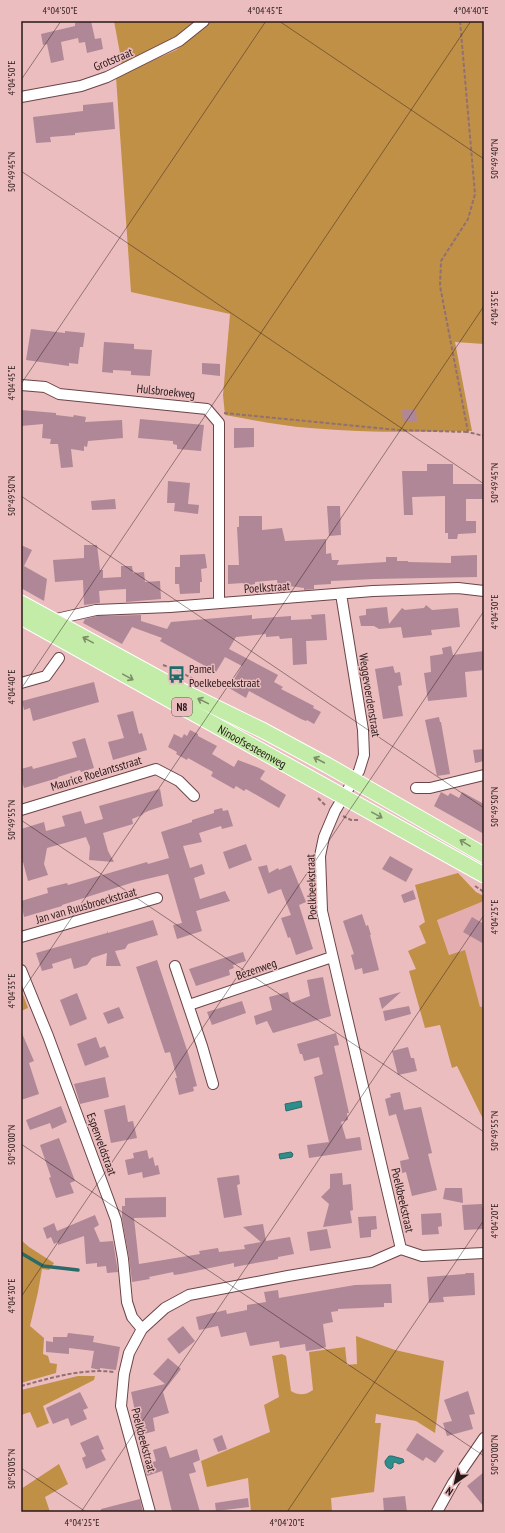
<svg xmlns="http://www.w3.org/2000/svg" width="505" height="1533" viewBox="0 0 505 1533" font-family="'PT Sans Narrow',sans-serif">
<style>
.built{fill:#e4aeb1}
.green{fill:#c19047}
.water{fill:#2e8d8d;stroke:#2c6a6a}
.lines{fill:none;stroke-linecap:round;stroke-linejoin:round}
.stream{stroke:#2c6a6a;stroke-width:3.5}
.building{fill:#b08796}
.minor-casing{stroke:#6b4447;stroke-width:12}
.primary-casing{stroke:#fff;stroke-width:17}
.path{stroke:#917072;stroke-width:2;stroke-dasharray:4 2;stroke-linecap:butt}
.minor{stroke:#fff;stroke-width:10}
.primary{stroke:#c2eca8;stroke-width:15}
.oneway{stroke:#7d8d68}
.ticks{fill:none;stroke:#291819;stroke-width:1;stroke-opacity:0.45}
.labels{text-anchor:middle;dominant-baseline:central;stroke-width:3;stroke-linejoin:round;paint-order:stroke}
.shield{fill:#ebbdbf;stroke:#634a4b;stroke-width:1}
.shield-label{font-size:11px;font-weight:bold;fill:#291819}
.street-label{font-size:12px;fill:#291819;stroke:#ebbdbf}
.poi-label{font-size:12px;fill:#291819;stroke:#ebbdbf;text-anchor:start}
.neatline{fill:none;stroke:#291819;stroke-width:1.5}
.ticks-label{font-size:10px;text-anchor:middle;fill:#291819}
</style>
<rect width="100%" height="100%" fill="#ebbdbf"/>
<path class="built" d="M484 901V1006L480 1008 465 951 449 955 437 919Z"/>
<path class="green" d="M114 21H198L175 39 158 48 122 64Z
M212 21H484V344L455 342 472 431C418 432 364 433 310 428 281 426 253 420 225 415L223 395 230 314 131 292 116 77 176 50Z
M458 873 476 892 484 896V901L437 920 449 955 465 950 480 1007 484 1006V1121L457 1066 452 1068 440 1025 425 1028 409 971 416 969 408 951 426 943 419 926 425 922 415 885Z
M22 992 28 1008 21 1011V993Z
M21 1240 29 1247 54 1263 49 1270 42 1269 38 1292 30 1326 44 1338 43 1354 48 1356 50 1363 57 1364 56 1373 21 1383Z
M356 1336 395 1350 444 1361 435 1433 416 1421 376 1414 375 1423H381L374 1492 331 1498 332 1512H251L248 1478 207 1487 201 1461 270 1432 264 1405 279 1397 272 1356 282 1354 286 1356 291 1391C299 1396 306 1395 313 1390L309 1352 345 1347 347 1365 357 1364Z
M78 1376H95L94 1380 43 1406 49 1423 37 1428 30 1412 21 1415V1390Z
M59 1464 68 1484 45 1497 50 1512H21V1489Z"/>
<path class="water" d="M301 1101 302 1107 286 1111 285 1104Z
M291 1152 293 1154 292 1157 280 1159 279 1154Z
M389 1456H392L403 1459 404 1462 399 1464 395 1462 393 1463V1467L391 1469C387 1468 385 1466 385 1461Z"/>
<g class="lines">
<path class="stream" d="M21 1253 43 1266 78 1270"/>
</g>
<path class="building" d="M86 21H91L95 39 101 38 103 49 87 53 85 42 79 43 78 38 61 42 64 60 51 63 47 44 43 45 41 34 75 26V23Z
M113 102 115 129 75 133V135L50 137 51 142 36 143 33 117 83 111V105Z
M31 329 65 333V331L85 333 83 347H80L78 364 69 363V366L26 360Z
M104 342 134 344V349L152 350 150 376 131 375V371L113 370V373L102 372Z
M202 363 220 364V376L202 374Z
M416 409 417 421 403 422 402 410Z
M21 410 56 413V415L73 417 74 415 86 417 85 422 122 420 123 438 88 441 87 447 84 446V451L71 449 73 467 61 468 58 444H50L51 439 42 438 43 424 21 426Z
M140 419 204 425 201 451 177 449V445L173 444V441L138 438Z
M234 428H254V447L234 448Z
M427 464H453V484H484V499H466V521H476V533L458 534 457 539H448V533H445V496L412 497 413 515H404L402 471H427Z
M168 481 190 483 188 504 199 505 198 514 174 511 175 503H167Z
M115 499 116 509 92 510 91 501Z
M327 506H340L341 535 329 536Z
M239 516H262V530L282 528 285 541 326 539V554L331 553 332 560H339L337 565 386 562V557H397V561H408V562L451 563V556L477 555V577L374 579 331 581V584L314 585V589L304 590V588L289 586 278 587 277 580 255 582V584L249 585H243V583L228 584V565H239L237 527H239Z
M21 545 32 550 24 566 47 579 44 601 21 588Z
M84 545H97L100 570H103V578L121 577V566H132L133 573 144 572 145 582 160 581 161 599 126 602V589L109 590 99 591 100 603 84 605 83 580 55 582 53 560 84 558Z
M205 554 207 568 201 569 202 582H200V593L180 594 179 584H175V567H180V555Z
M426 605 432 610 458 608 460 627 431 630 432 635 403 638 401 627 379 629 374 626H361L359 616 366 615V609L387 607 389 624 402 608 405 610 414 609 424 608Z
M325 614 327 640 306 641 307 664 293 665 292 638 280 639 279 636 266 637V634L236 637 229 649 278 675 274 682 283 687 281 689 314 706 313 708 321 712 314 724 307 720 306 721 301 719 249 691 246 698 229 688 242 666 225 657 216 672 160 641 162 638 132 627 122 644 83 623 85 619 97 616 141 615V621L167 629 171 622 252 615V619L291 616V620L312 619 311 615Z
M451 646 453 655 484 651V670L465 672 467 697 428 701 424 673 431 672 430 656 443 654 442 648Z
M393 666 395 673 400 672 402 685 398 686 403 716 383 719 375 669Z
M94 682 99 702 33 721 30 708 24 710 22 701Z
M133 711 139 734 142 733 147 750 113 760 108 742 124 738 117 715Z
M439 717 440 722H441L450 774 437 776 425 720Z
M190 730 198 734V736L217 746 212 754 234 767 238 760 259 768 265 771 260 779 286 795 279 808 246 789 244 791 236 786 234 789 211 776 213 772 188 758 187 760 176 754 177 752 168 747 174 734 182 738 184 734 187 736Z
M85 738 94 768 81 772 80 770 58 777V778L24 788 21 777V769L32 766 33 769 77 757 72 742Z
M484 749V761L475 763 473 750Z
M160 789 163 806 148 811 144 813 142 815 132 819 133 824 103 833 108 851 114 862 89 860 90 847 86 837 47 848 44 864 48 875 28 881 23 862 21 863V829L44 822 46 831 65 826 62 816 81 811 85 824 103 819 99 806Z
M441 792 448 796 450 793 459 798 462 792 484 804V834L434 806Z
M222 808 223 811 228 810 233 826 222 829 221 826 199 833 202 842 183 846 190 868 202 864 205 874 194 878 200 899 225 891 230 901 196 911 202 931 177 939 173 925 182 923 168 874 134 882 62 905V906L24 917 21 901 48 893 47 888 67 883 68 885 147 862 148 864 169 858 161 832 192 822V820L214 813V810Z
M246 844 252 860 229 869 223 852Z
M390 856 413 869 406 882 382 869Z
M267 865 269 873 278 868 279 870 291 865 304 897 306 902 299 905 313 949 296 955 290 937 288 938 281 918 291 915 281 889 268 894 258 867Z
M413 890 416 899 404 903 401 895Z
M362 914 366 926 368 925 371 935H370L379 970 363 974 362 968 355 970 351 955 354 954 343 921Z
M472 917 484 924V944L463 932Z
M153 920 158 935 128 944 125 949 115 951 121 966H106L107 953 92 958 87 965 74 969 71 958 52 964 53 968 42 971 36 953 107 933V931L108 933Z
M243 952 246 961 233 965 234 968 229 970 230 975 196 986 189 969Z
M157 960 189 1056 197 1086 193 1087 194 1091 179 1095 175 1078H177L170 1052 165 1053 136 967Z
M323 977 331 1016 273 1033 267 1021 256 1025 254 1016 272 1010 269 997 288 992 291 1003 310 996 307 980Z
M401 992 382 1009 379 998Z
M77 993 87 1019 70 1026 60 1000Z
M242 1001 246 1013 212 1025 207 1012Z
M409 1006 411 1014 385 1021 383 1011Z
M119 1007 124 1018 108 1024 103 1013Z
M21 1031 34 1061 29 1063 39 1094 21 1100Z
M336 1033 339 1045 334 1046 349 1113H347L348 1120 341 1122 346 1139 360 1137 362 1150 309 1158 307 1145 329 1142 314 1077 323 1074 319 1057 304 1061 302 1054H300L297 1044Z
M96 1037 100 1048 105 1046 109 1057 85 1066 77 1044Z
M408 1047 411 1058H414L417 1071 398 1075 392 1051Z
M105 1077 109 1097 80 1104 74 1084Z
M400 1092 404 1110 421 1107 432 1153 428 1154 437 1190 412 1196 406 1172 402 1173 400 1161 409 1159 396 1114 389 1116 385 1099 391 1097 390 1094Z
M125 1105 128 1122 133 1121 137 1138 111 1143 104 1110Z
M61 1106 67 1122 52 1129 50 1123 30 1130 26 1120Z
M59 1138 75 1181 70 1183 74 1193 56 1198 49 1178 51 1177 40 1145Z
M147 1150 149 1159 153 1157 155 1166 158 1165 160 1174 143 1178 142 1172 128 1175 125 1160 134 1158 133 1153Z
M342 1173 343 1185 351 1184 353 1210 350 1211 352 1223 323 1227 329 1204 321 1197 330 1188V1174Z
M239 1175 240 1184 237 1185 242 1215 224 1218 217 1178Z
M445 1188H462L463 1203 443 1199Z
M166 1197V1217L134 1218 139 1264 200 1254 199 1251 218 1248 219 1252 245 1249 244 1245 261 1242 243 1227 263 1224 266 1241 290 1237 294 1254 278 1257V1259L234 1267V1263L181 1274 174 1275 173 1272 149 1277 150 1279 132 1282 129 1258 122 1218V1206H125V1198Z
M482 1204V1207H484V1227H483V1229L464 1230 462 1205Z
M441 1213 442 1226 438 1227 439 1234 422 1235 421 1214Z
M95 1215 99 1225 94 1228 100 1242 113 1241 118 1272 107 1273 106 1266 97 1267V1263L86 1264 84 1236 58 1245V1242L54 1244 51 1237 47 1239 43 1228 54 1223 57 1231Z
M376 1216 377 1229 371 1230V1237L360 1238 358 1217Z
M327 1229 331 1248 310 1251 307 1232Z
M466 1273H474L475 1295 443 1297 444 1302 429 1303 427 1277 465 1274Z
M391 1284 392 1303H384V1307L338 1309V1311L331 1312 333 1322 323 1324 326 1347 320 1349 306 1351 305 1344 280 1348 279 1341 250 1346 246 1332 221 1337 218 1326 199 1330 196 1317 226 1310 227 1314 247 1310V1305L266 1302 264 1292 278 1290 279 1298 355 1285Z
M183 1326 195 1341 179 1354 167 1339Z
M68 1333 94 1336 93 1342 120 1347 116 1370 100 1368V1370L91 1368 94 1351 69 1348V1354L46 1352V1341L53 1342V1337H67Z
M168 1358 181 1369 163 1392 169 1413 153 1418 155 1431 140 1435 131 1392 165 1384 153 1374Z
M468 1391 475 1414 469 1415 473 1429 447 1436 443 1423 452 1421 444 1400Z
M80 1392 88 1408 83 1410 87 1419 71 1426 68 1418 53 1424 46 1408Z
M417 1433 444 1451 435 1463 426 1457 423 1461 406 1450Z
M98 1435 104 1449 101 1450 106 1460 86 1469 82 1458 86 1456 80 1443Z
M222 1435 227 1449 218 1452 213 1439Z
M166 1446 170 1458 197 1449 200 1460 193 1463 196 1472 189 1474 200 1512H172L162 1471 147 1476 144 1465 156 1461 153 1450Z
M484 1472V1507L467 1486Z
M405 1496 407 1512H384L383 1498Z
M248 1498 249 1507 216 1511 215 1503Z
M140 1499 143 1512H101V1509Z"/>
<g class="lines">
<defs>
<path id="minor" d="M21 97 81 86 107 77 179 41 204 21
M21 385 45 387 59 394 207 409 219 423V603
M341 594 363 730 364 755 359 771 335 811 324 837 320 856 322 911 401 1249
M52 620 96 610 170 607 373 591 458 588 484 591
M21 683 46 676 59 658
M416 788H430L484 775
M21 810 156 769 179 781 194 796
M21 937 157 898
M175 966 202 1046 213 1084
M21 970 48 1036 116 1220 123 1259 127 1302 132 1317 142 1329
M189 1005 332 957
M401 1249 422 1256 484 1253
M150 1512 121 1406 124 1374 129 1353 142 1329 165 1308 189 1295 288 1276 371 1262 401 1249
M437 1512 453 1483 484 1438"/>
<g id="primary">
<path d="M21 603 182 691 264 731 327 765 484 855"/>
<path id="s1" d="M21 617 484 875"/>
</g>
</defs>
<use href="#minor" class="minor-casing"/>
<use href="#primary" class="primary-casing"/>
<path class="path" d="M460 21 475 194 468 219 441 261 440 286 468 432 484 436
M224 413 398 430 468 432
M163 665 177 670 207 687
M318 798 326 806
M343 816 351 820H358
M475 886 484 892
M21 1386C51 1378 82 1368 114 1372"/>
<use href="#minor" class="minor"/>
<use href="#primary" class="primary"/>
</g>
<defs><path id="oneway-shaft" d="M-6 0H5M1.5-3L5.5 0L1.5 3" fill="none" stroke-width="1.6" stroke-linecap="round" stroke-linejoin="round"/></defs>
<g class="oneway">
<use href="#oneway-shaft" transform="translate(88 640) rotate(-151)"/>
<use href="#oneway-shaft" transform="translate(128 677) rotate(29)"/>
<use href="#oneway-shaft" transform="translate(203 701) rotate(-154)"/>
<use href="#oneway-shaft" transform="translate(319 760) rotate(-152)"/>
<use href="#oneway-shaft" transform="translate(377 815) rotate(29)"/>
<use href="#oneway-shaft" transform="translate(465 843) rotate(-149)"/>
</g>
<path class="ticks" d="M279 21 484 159M21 80 61 21M21 171 484 484M21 384 266 21M21 496 484 808M21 689 471 21M21 820 484 1132M21 993 484 306M21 1144 484 1456M21 1297 484 611M21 1468 86 1512M81 1512 484 915M287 1512 484 1220"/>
<defs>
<symbol id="bus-bare" viewBox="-9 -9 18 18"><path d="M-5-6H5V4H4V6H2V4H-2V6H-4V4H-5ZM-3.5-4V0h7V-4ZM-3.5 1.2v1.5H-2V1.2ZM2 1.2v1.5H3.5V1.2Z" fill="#1e6b6a" stroke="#ebbdbf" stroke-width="2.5" paint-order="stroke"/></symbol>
</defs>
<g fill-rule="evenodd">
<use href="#bus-bare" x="164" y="662" width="25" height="25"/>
</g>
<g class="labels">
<rect class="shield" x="172" y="698" width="20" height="18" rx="3"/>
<g class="shield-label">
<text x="182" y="707">N8</text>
</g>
<g class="street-label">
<text transform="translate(113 59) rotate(-23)">Grotstraat</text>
<text transform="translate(166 391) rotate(6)">Hulsbroekweg</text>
<text transform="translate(267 587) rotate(-4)">Poelkstraat</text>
<text transform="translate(370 695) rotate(81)">Weggevoerdenstraat</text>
<text stroke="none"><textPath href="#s1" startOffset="265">Ninoofsesteenweg</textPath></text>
<text transform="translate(96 773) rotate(-17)">Maurice Roelantsstraat</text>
<text transform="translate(311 887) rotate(-92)">Poelkbeekstraat</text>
<text transform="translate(86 905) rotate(-16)">Jan van Ruusbroeckstraat</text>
<text transform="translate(256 969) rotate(-19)">Bezenweg</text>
<text transform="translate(102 1144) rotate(70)">Espenveldstraat</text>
<text transform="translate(403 1200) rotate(77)">Poelkbeekstraat</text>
<text transform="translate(144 1440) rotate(75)">Poelkbeekstraat</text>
</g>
<g class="poi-label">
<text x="189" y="668">Pamel<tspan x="189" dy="14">Poelkebeekstraat</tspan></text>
</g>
</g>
<rect width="505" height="1533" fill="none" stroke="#ebbdbf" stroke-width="44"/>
<g transform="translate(455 1483) rotate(214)" stroke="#ebbdbf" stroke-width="3" paint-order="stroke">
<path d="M0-3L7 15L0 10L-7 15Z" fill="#291819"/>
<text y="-6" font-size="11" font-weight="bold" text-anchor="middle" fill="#291819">N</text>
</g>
<rect x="22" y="22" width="461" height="1489" class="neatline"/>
<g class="ticks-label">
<text x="60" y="14">4°04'50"E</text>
<text x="265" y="14">4°04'45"E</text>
<text x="471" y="14">4°04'40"E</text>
<text transform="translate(11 78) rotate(-90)" y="4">4°04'50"E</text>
<text transform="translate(494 159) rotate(-90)" y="4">50°49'40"N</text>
<text transform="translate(11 172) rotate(-90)" y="4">50°49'45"N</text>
<text transform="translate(494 308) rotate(-90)" y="4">4°04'35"E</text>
<text transform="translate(11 383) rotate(-90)" y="4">4°04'45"E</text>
<text transform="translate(494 483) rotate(-90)" y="4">50°49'45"N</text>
<text transform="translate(11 496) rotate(-90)" y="4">50°49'50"N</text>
<text transform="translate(494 612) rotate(-90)" y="4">4°04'30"E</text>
<text transform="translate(11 687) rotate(-90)" y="4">4°04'40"E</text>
<text transform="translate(494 807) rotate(-90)" y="4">50°49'50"N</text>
<text transform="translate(11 820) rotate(-90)" y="4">50°49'55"N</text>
<text transform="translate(494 917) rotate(-90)" y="4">4°04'25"E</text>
<text transform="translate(11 991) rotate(-90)" y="4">4°04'35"E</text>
<text transform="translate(494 1131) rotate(-90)" y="4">50°49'55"N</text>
<text transform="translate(11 1145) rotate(-90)" y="4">50°50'00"N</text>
<text transform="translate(494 1221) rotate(-90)" y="4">4°04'20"E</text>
<text transform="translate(11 1296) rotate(-90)" y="4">4°04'30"E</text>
<text transform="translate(494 1455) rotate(-90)" y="4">50°50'00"N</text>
<text transform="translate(11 1469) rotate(-90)" y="4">50°50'05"N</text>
<text x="82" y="1526">4°04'25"E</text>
<text x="287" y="1526">4°04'20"E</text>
</g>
</svg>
